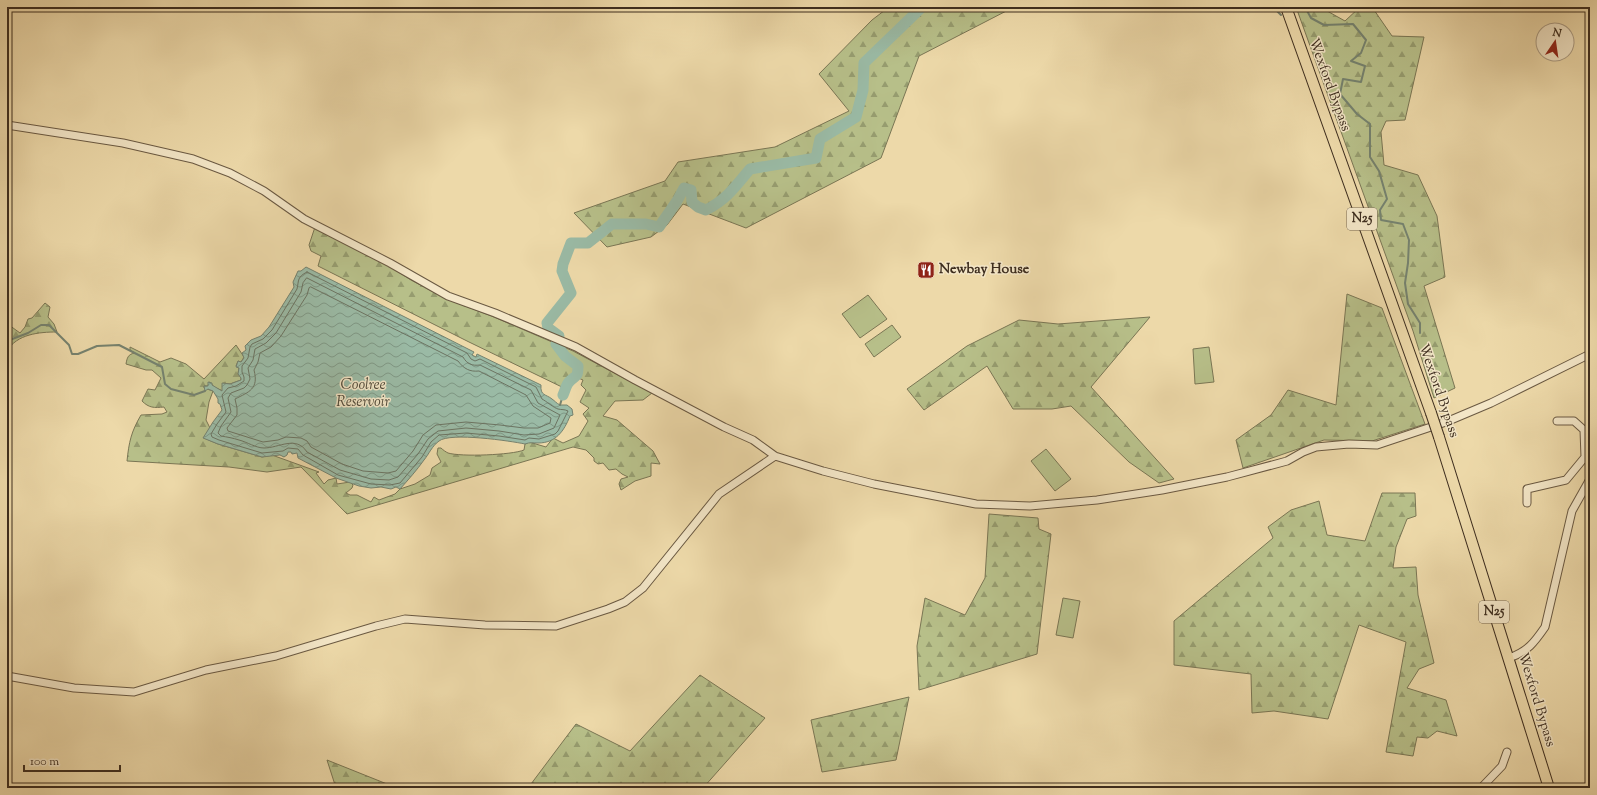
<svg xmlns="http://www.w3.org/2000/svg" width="1597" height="795" viewBox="0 0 1597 795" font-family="'Sorts Mill Goudy',serif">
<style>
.forest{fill:url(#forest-firs);stroke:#7a7654}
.pitch{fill:#b7bf89;stroke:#7a7654}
.water{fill:url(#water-waves);stroke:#75826f}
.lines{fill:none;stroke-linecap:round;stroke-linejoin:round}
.shore{stroke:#6c7462;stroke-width:1}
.stream{stroke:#75826f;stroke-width:2}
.river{stroke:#9abaa5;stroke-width:11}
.minor-casing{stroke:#6a5942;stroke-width:9}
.highway-casing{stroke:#3e2e1f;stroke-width:12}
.minor{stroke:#f3e6c7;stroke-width:7}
.highway{stroke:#edd9a9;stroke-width:10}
.highway-bridge-casing{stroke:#3e2e1f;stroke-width:12;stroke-linecap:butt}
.highway-bridge{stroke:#edd9a9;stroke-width:10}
.labels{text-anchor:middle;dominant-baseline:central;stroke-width:3;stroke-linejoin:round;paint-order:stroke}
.shield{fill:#f3e6c7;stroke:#746551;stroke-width:1}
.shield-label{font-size:13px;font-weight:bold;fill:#3e2e1f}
.street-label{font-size:14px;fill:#3e2e1f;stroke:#f3e6c7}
.poi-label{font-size:14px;font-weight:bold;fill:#3e2e1f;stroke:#f3e6c7;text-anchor:start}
.water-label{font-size:15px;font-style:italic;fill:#504a3a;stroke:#f3e6c7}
</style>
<defs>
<pattern id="forest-firs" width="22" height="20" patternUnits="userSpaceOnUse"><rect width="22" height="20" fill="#b7bf89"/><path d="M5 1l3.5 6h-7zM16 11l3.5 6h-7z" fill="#969c6f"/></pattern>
<pattern id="water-waves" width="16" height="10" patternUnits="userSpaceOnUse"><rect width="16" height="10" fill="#9abaa5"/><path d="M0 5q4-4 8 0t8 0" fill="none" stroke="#7f9886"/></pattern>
</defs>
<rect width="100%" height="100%" fill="#edd9a9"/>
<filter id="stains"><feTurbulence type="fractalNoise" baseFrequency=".005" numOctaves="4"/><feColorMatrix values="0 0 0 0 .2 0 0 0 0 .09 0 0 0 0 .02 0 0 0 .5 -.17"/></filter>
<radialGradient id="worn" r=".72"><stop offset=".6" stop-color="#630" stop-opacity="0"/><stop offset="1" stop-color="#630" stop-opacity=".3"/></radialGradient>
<path class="forest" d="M889 7H1014L919 56 881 158 746 228 683 204 667 225 651 237 607 247 574 213 665 181 678 162 775 147 849 111 819 74 872 20Z
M1296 7H1320L1345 21 1360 7H1372L1392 36 1424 37 1405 120 1386 121 1381 132 1384 165 1418 175 1437 216 1445 277 1424 286 1455 388 1434 398 1413 331Z
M315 227 389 266 411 280 447 299 494 317 573 351 652 393 643 400 615 401 603 416 617 420 653 451 660 464 651 463V476L635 481 621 490 619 484 621 479 628 477 622 474 616 469 609 470 603 463 598 464 594 461V458L586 450 573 447 347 514 301 467 267 472 229 467 127 461C129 442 131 432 141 415L162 414 167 412 164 407C154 408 149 408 142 401L148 389 155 390 161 378 152 370H146L126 364C127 358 128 354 135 353L130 350V347L160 362 171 358 186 364 204 379 236 345 244 357 241 362 238 361 236 366 239 367 238 374 241 378V380L230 384 223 383V391L214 387 211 383 209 382 208 386H204V388L213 391 209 402 206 420 210 428 204 438 218 444 262 457 272 455 319 472 316 473 324 484 328 480 336 478 337 484 350 482 353 485 352 488 346 493 350 495H357L371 502 374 497 379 500 395 494 400 489 415 484 430 475 432 468 441 462 437 454 438 448H441C443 450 446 452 448 453 461 457 512 455 524 450L525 444 529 442 546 447 553 438 563 443 579 436 588 421 583 414 589 408 580 402 586 390 581 385 583 380 576 377 568 382 566 389 469 342 318 266 321 256 311 251 309 245Z
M1347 294 1382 308 1425 424 1372 441 1324 440 1243 468 1236 440 1271 415 1288 390 1336 405Z
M45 303 50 307 48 317 54 324 57 332C39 332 17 334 7 351V329L9 325 20 333 25 327 28 319 32 318Z
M1150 317 1091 387 1174 479 1159 483 1129 462 1071 406 1052 409H1013L987 366 924 410 907 389 967 346 1019 320 1058 324Z
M1382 493H1415L1416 516 1407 519 1396 547 1393 568 1416 567 1418 595 1434 663 1419 669 1407 688 1446 700 1457 736 1437 731 1428 738 1417 737 1413 756 1386 752 1406 642 1359 625 1328 719 1274 711 1252 713 1251 674 1174 665V621L1273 538 1268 527 1291 510 1319 501 1327 535 1365 541Z
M989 514 1038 518 1039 529 1051 534 1037 654 919 690 917 646 925 598 965 615 985 578Z
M700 675 765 718 703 788H528L576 724 630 751Z
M909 697 896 760 822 772 811 720Z
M327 760 397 788H336Z"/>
<path class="pitch" d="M868 295 887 319 860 338 842 314Z
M892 325 901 337 874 357 865 344Z
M1209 347 1214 382 1195 384 1193 349Z
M1046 449 1071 479 1055 491 1031 461Z
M1063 598 1080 601 1073 638 1056 635Z"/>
<path class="water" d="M306 267 474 352 472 355 476 357 477 354 541 385C540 396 546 394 552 399 555 401 556 403 560 405H567L572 409 573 415 570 416C564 431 556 443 538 443 533 443 530 442 525 444 511 441 450 432 439 441 432 446 429 454 424 460 417 470 408 480 400 489L396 487 391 489 381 487 371 488 359 486 336 478 298 458 297 453 292 454 291 452H288L287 455 284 457 280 455 262 457 218 444 203 438 213 422 222 410 220 404 218 403V399L213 391 208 389 205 391 204 386H208V382L212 383V385L222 391V383L230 384 241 380V378L238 374 239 368 236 367 238 361 241 362 244 358 242 353 246 350 245 346 251 340 261 336 269 327 294 287 293 282 298 271H301Z"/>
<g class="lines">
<path class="shore" d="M307 272 467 353 471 359 475 361 480 359 536 387 542 399C546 401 554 408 558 409 562 410 564 409 568 411L558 431 555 434 539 439 529 438 525 440 499 436 466 433 439 435 431 442 422 457 400 483 390 485 371 484 338 475 303 455 298 449 288 448 283 451 262 453 219 440 212 437 211 434 217 424 226 412 222 395 228 388 236 386 244 381V377L242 372V366L248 358 250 347 252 344 263 339 272 330 297 289C299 280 297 277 307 272Z
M307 278 463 357C467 364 472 366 480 365L531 390 538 403 560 415 554 428 539 434 524 435 499 431 466 428 438 431 428 439 418 454 398 477 389 480 371 479 340 470 307 452C296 435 279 448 264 448 256 448 247 442 239 440 233 438 227 437 221 436L218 433 221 426 231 412 228 398 231 393 244 388 247 385 250 379 248 368 253 360 255 349 266 343 276 333 301 292 303 283Z
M311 287 458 361C464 369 470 372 479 371L526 395 533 406 551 418 550 423 538 428H524L500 425 466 422 436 425 423 435 413 451 396 471 388 473 363 471 342 464 311 447 307 441 301 438 286 437 278 440 263 442 228 431 227 428 237 415V408L235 399C249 392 259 389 254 370L258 362 260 353 271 347 281 336 307 295 309 288Z"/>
<path class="stream" d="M1273 7 1281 15
M1305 7 1311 18 1324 25 1353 24 1366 40 1361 53 1351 61 1365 66 1361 82 1343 79 1340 94 1357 114 1370 124V157L1379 171 1387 199 1380 210 1381 220 1403 224 1409 240 1408 263 1405 283 1408 304 1420 323V333
M7 341 28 333 41 325H49L69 345 72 354H78L97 346 119 345 162 367 165 384 171 389 194 395 205 391
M560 405 563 395"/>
<path class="river" d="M559 336 548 328 547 323 571 293 562 271 563 264 571 243H588L612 224H646L659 227 677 201 684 188 691 190 692 202 698 207 706 210C727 199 735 187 750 169L816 158 820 139 856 117 863 90 864 63 922 7
M556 344 565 356 578 366C578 378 576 375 569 382 566 385 565 391 563 395"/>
<defs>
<path id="minor" d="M7 125 123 143 193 159 230 173 264 191 304 219 390 263 448 296 495 313 576 347 635 380 724 427 753 440 775 456 823 471 874 484 976 504 1030 506 1097 500 1162 490 1227 477 1287 461 1303 452 1316 447 1349 444 1377 445 1446 422 1491 403 1590 354
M1557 421H1574L1584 430 1585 457
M1527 503V489L1566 480 1585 457H1590
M1509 658C1528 651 1534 643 1545 627L1572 511 1590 479
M7 676 74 688 134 692 206 670 276 656 376 626 405 619 485 625 556 626 608 609 625 602 643 588 719 494 775 456
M1481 788 1502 766 1507 752"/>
<path id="highway" d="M1286 7 1431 413
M1439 437 1549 788"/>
</defs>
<use href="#minor" class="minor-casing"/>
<use href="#highway" class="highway-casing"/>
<use href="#minor" class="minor"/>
<use href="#highway" class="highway"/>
<defs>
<path id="highway-bridge" d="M1431 413 1439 437"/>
</defs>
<use href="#highway-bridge" class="highway-bridge-casing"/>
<use href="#highway-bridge" class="highway-bridge"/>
</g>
<defs>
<symbol id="restaurant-square" viewBox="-11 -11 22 22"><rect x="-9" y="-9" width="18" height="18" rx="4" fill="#8f2418" stroke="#f3e6c7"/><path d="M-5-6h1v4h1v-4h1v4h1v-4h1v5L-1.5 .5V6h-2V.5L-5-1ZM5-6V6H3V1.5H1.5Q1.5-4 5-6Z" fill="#fff"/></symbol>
</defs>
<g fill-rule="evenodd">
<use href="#restaurant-square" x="916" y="260" width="20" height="20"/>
</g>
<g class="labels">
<g class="shield">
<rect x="1347" y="208" width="30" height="22" rx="3"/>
<rect x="1479" y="601" width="30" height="22" rx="3"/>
</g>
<g class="shield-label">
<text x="1362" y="219">N25</text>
<text x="1494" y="612">N25</text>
</g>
<g class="street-label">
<text transform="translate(1329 85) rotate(70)">Wexford Bypass</text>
<text transform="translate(1438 391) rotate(71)">Wexford Bypass</text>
<text transform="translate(1536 700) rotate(73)">Wexford Bypass</text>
</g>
<g class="poi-label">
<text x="939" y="270">Newbay House</text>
</g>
<g class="water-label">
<text x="363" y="385">Coolree<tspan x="363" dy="17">Reservoir</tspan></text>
</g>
</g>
<rect width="1597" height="795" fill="none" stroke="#edd9a9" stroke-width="24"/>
<rect x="8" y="8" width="1581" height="779" fill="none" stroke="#3e2e1f" stroke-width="2"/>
<rect x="12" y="12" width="1573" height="771" fill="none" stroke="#3e2e1f"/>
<g transform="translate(1555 42) rotate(13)"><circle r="19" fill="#f3e6c7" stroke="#ab9c84"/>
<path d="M0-3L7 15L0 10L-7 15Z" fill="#8f2418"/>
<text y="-6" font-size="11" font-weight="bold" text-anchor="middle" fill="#3e2e1f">N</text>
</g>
<path d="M24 765v6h96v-6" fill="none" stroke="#3e2e1f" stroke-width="2"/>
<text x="30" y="765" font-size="12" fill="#3e2e1f" stroke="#f3e6c7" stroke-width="3" paint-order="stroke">100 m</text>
<rect width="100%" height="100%" filter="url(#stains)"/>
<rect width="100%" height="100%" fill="url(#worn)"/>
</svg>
